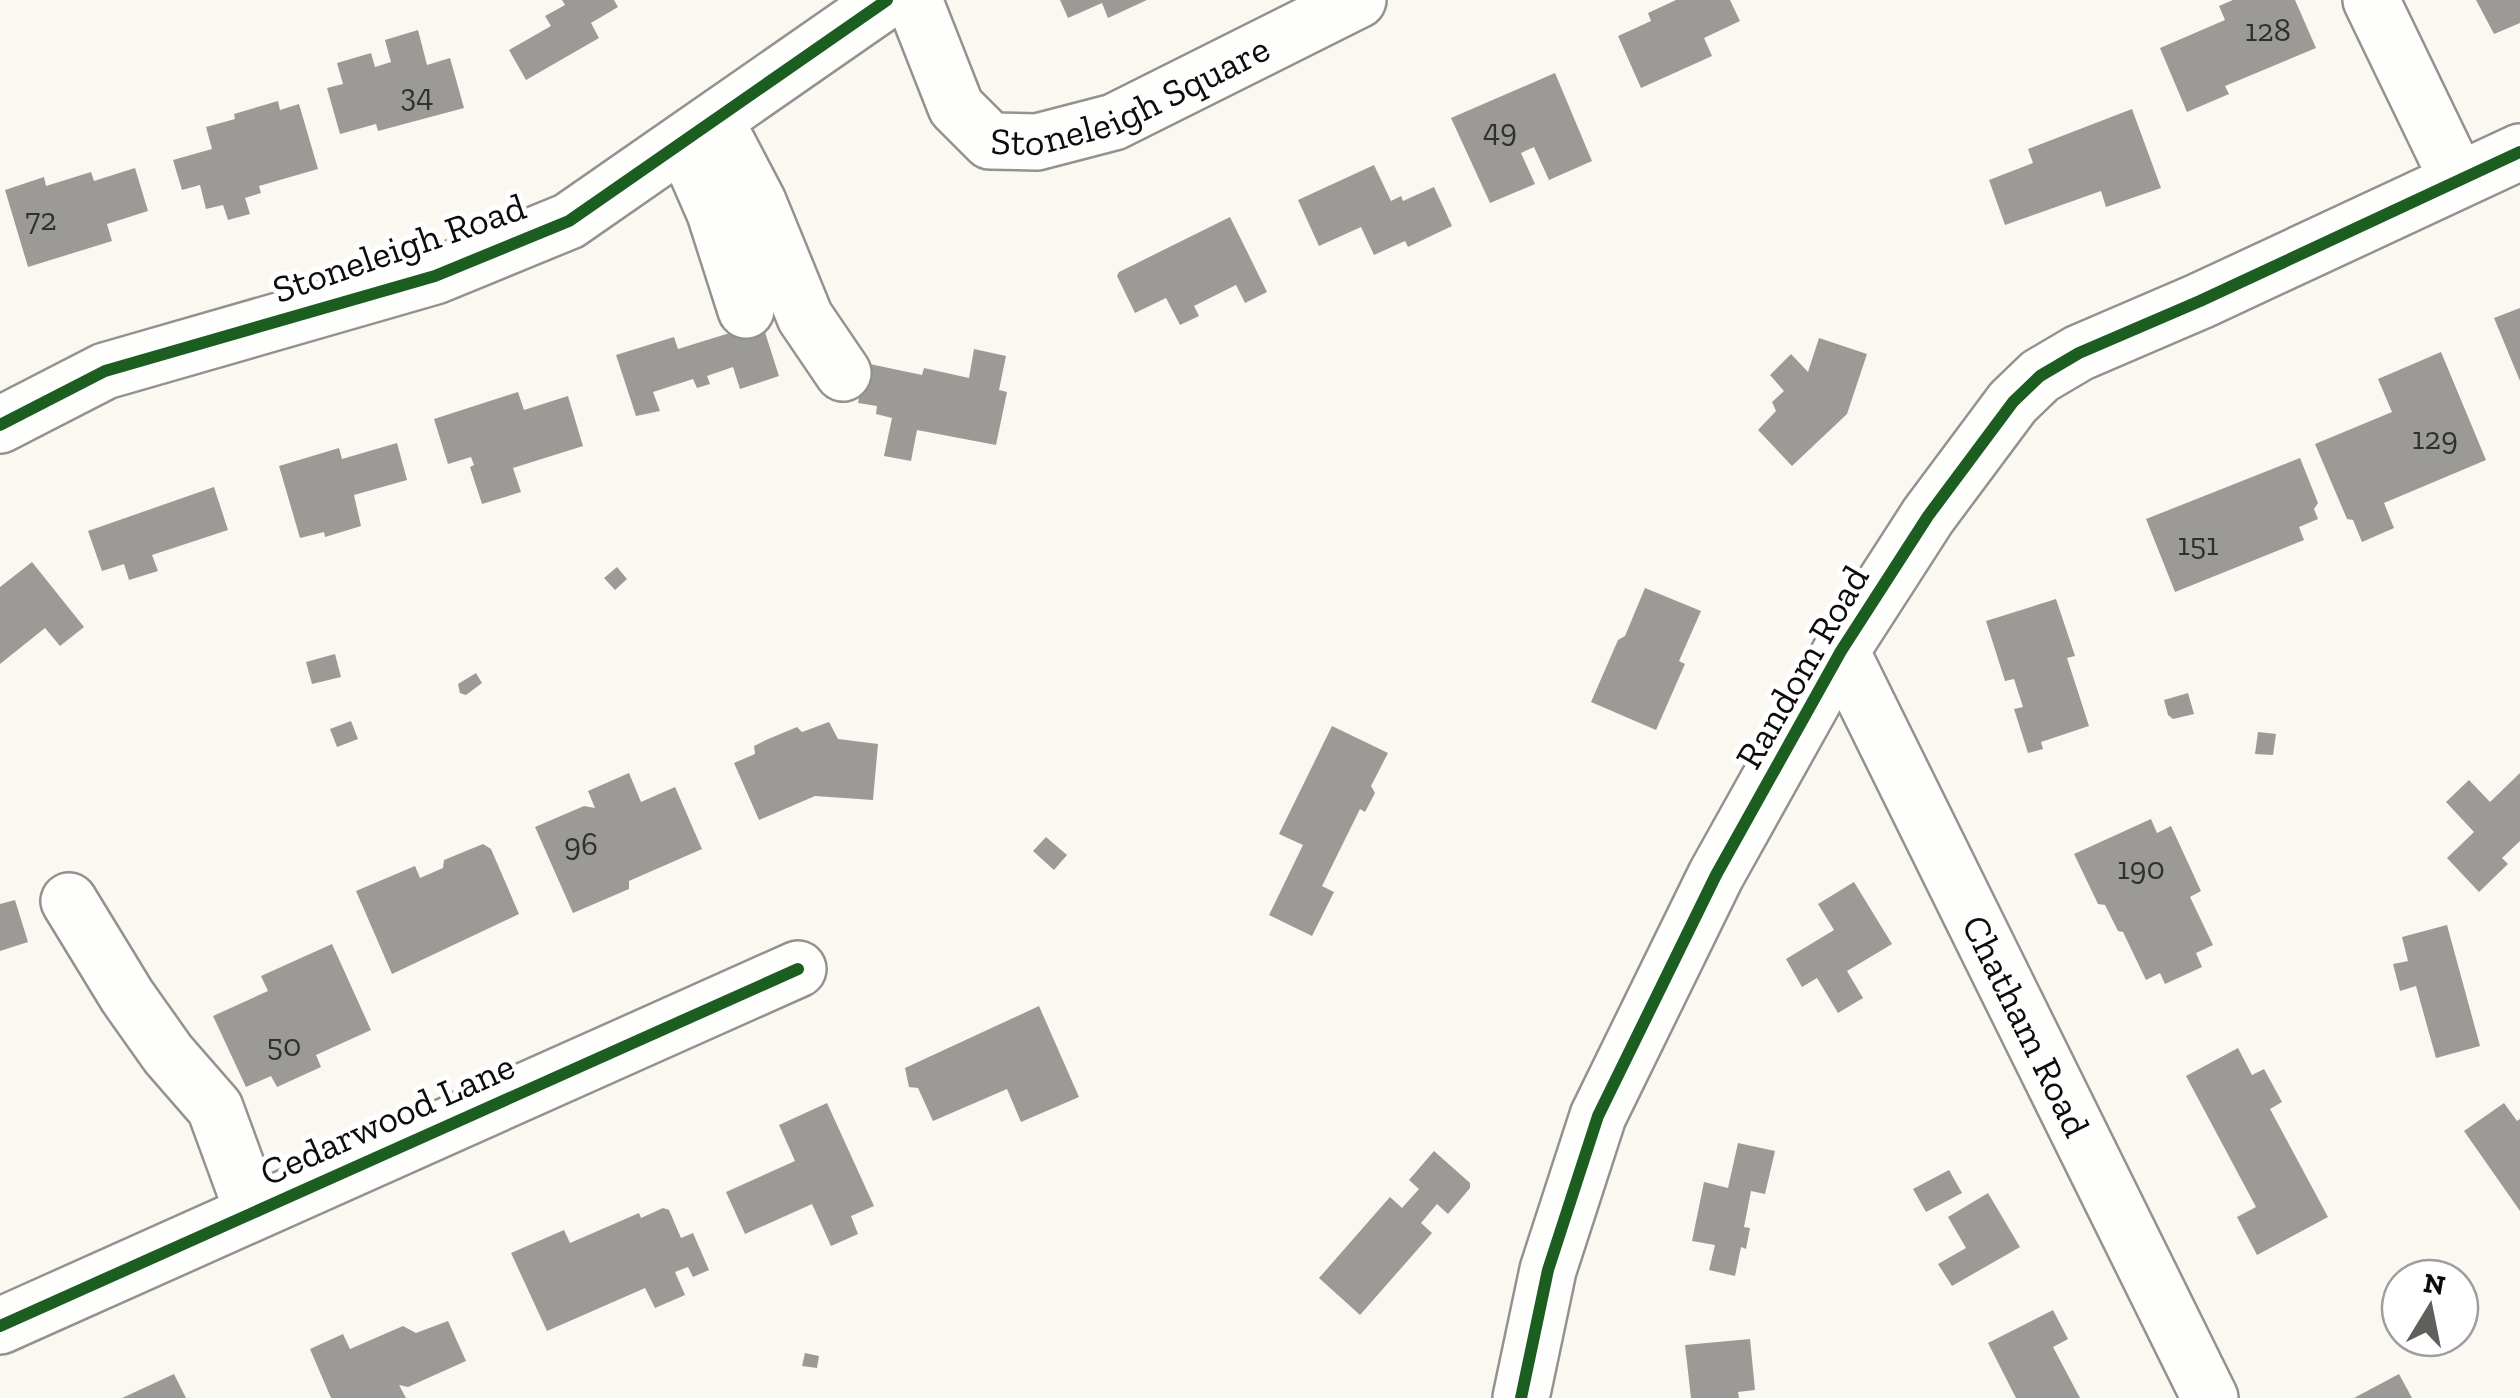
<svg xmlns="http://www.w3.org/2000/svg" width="2520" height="1398" viewBox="0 0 2520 1398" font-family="'Zilla Slab',serif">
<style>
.building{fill:#9c9a97}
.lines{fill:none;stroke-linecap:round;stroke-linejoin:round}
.minor-casing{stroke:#93928f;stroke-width:60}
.minor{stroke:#fefefd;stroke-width:55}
.cycleway-casing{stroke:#fff;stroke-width:19}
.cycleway{stroke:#1b5e20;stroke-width:12}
.labels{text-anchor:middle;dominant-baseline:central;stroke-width:10;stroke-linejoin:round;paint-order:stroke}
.number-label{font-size:32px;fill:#30302f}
.street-label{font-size:38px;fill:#0c0c0c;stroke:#fff}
</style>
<rect width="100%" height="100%" fill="#faf8f1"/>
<path class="building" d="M562 0H614L618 7 591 23 599 38 526 80 509 50 551 26 545 16 565 5Z
M1060 0H1147L1108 18 1102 3 1068 18Z
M1676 0H1730L1740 21 1704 38 1712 56 1641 88 1618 36 1651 21 1648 13Z
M2233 0H2295L2316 48 2225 86 2229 94 2187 112 2160 48 2225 20 2219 6Z
M2476 0H2520V23L2494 34Z
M418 30 427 65 450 58 464 108 378 131 376 124 340 134 327 88 343 84 337 63 371 53 375 67 391 62 385 40Z
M1555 73 1592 161 1549 180 1534 147 1521 153 1535 184 1490 203 1451 118Z
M278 101 280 110 299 104 318 169 259 186 261 193 245 198 250 214 228 220 223 205 206 209 200 185 182 190 173 160 212 149 206 127 235 119 234 114Z
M2132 109 2161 188 2106 207 2101 191 2005 225 1989 180 2033 163 2028 149Z
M1374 165 1391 201 1401 196 1403 201 1434 187 1452 226 1408 247 1405 241 1374 255 1361 227 1319 246 1298 200Z
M135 168 148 211 107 224 112 241 28 267 5 190 44 177 46 186 91 172 94 181Z
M1230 217 1267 292 1245 303 1236 285 1194 306 1199 316 1180 325 1166 298 1135 313 1117 276 1119 272Z
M2520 308V381L2494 318Z
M762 323 779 376 740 389 733 367 707 376 710 384 697 388 693 379 653 392 660 411 636 416 616 355 674 337 678 349Z
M1819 338 1867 354 1847 414 1792 466 1758 430 1776 411 1772 402 1784 391 1770 375 1791 354 1808 372Z
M974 349 1006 356 999 390 1007 392 996 445 917 430 911 461 884 456 892 418 876 414 877 406 858 403 865 363 922 375 924 368 969 378Z
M2441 352 2486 460 2384 503 2394 528 2362 542 2353 520 2347 519 2315 444 2392 412 2378 379Z
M518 392 524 410 568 396 583 446 513 468 521 492 482 504 470 467 474 465 471 457 448 464 434 419Z
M397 443 407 480 354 495 361 526 325 537 324 532 300 538 279 466 339 448 342 459Z
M2300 458 2318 503 2314 509 2318 519 2299 527 2304 540 2175 592 2146 519Z
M214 487 228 530 152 555 158 571 129 580 124 564 102 571 88 531Z
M32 562 84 627 60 646 45 628 0 664V587Z
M617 567 627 579 615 590 604 578Z
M1645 588 1701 611 1679 661 1685 664 1656 730 1591 702 1618 640 1625 636Z
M2056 599 2075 656 2067 658 2089 726 2041 742 2043 749 2028 753 2014 709 2023 707 2014 679 2005 681 1986 621Z
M335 654 341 677 312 684 306 662Z
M476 673 482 683 466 695 460 693 458 684Z
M2188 693 2194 714 2173 719 2168 715 2164 700Z
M351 721 358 739 337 747 330 729Z
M829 722 838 739 878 744 873 800 815 796 759 820 734 763 755 754 754 746 766 740 797 727 802 732Z
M1332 726 1388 753 1371 786 1375 793 1365 812 1360 809 1322 886 1334 892 1312 936 1269 915 1303 845 1279 834Z
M2258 732 2276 734 2273 755 2255 754Z
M629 773 641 802 675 787 702 849 629 881V889L573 913 535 827 584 806 595 808 588 791Z
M2520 773V841L2502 858 2508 864 2479 892 2447 858 2474 832 2446 802 2469 780 2490 802Z
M2151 819 2157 833 2171 826 2201 891 2190 897 2213 945 2196 953 2202 967 2165 984 2160 973 2146 980 2123 932 2118 931 2105 905 2098 904 2074 854Z
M1046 837 1067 855 1054 870 1033 851Z
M483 844 491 849 519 914 392 974 356 891 415 866 420 878 443 868 444 860Z
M1854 882 1892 944 1847 971 1863 998 1838 1013 1817 978 1802 987 1786 959 1834 930 1818 904Z
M15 900 28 942 0 951V904Z
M2447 925 2480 1046 2436 1058 2416 986 2400 991 2393 964 2408 961 2402 937Z
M332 944 371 1030 316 1055 321 1067 277 1087 271 1076 246 1087 213 1016 268 991 261 976Z
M1039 1006 1079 1097 1021 1122 1007 1089 933 1121 918 1088 909 1087 905 1068Z
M2238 1048 2252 1075 2264 1069 2282 1102 2270 1109 2328 1217 2257 1255 2237 1217 2256 1207 2186 1076Z
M827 1103 874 1206 851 1216 858 1234 831 1246 812 1204 745 1234 726 1192 795 1161 779 1125Z
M2504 1103 2517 1121 2520 1119V1211L2464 1131Z
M1738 1143 1775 1151 1765 1194 1751 1191 1744 1227 1750 1228 1746 1249 1741 1247 1735 1276 1709 1270 1715 1245 1692 1241 1704 1182 1728 1188Z
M1434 1151 1470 1183V1188L1448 1214 1437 1204 1421 1223 1432 1233 1360 1315 1319 1278 1390 1197 1402 1208 1419 1189 1409 1180Z
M1949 1170 1962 1193 1926 1212 1913 1189Z
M1988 1193 2020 1247 1952 1286 1938 1264 1966 1248 1948 1217Z
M663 1208 669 1210 681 1238 693 1233 709 1270 693 1277 688 1267 675 1272 685 1295 655 1308 645 1288 547 1331 511 1253 564 1230 570 1243 639 1213 641 1218Z
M2053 1310 2068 1339 2053 1347 2080 1398H2016L1988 1343Z
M448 1321 466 1361 408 1387 399 1385 406 1398H331L310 1349 343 1334 350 1349 403 1326 416 1333Z
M1750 1339 1755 1390 1738 1392 1739 1398H1691L1685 1345Z
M805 1353 819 1356 817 1368 802 1366Z
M174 1374 186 1398H122Z
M2399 1374 2412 1398H2354Z"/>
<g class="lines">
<defs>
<g id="minor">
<path id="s1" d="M914 0 956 107 990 141 1037 142 1114 122 1358 0"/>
<path d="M2371 0 2457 178"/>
<path d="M715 120 758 202 805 317 843 373"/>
<path d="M684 142 715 213 746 310"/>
<path d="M0 425 105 371 435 276 569 221 887 0"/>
<path id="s2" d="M1841 651 2210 1398"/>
<path d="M69 901 127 996 168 1054 215 1108 253 1212"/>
<path d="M0 1326 798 969"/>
<path d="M1521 1398 1548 1270 1598 1116 1716 875 1841 651 1928 516 2013 402 2040 376 2079 353 2200 301 2520 152"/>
</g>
</defs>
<use href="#minor" class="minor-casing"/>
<use href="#minor" class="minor"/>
<defs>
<path id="cycleway" d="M0 425 105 371 435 276 569 221 887 0
M0 1326 798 969
M1521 1398 1548 1270 1598 1116 1716 875 1841 651 1928 516 2013 402 2040 376 2079 353 2200 301 2520 152"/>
</defs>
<use href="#cycleway" class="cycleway-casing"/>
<use href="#cycleway" class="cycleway"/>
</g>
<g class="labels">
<g class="number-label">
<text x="2268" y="30">128</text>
<text x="417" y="95">34</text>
<text x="1500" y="130">49</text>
<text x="41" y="219">72</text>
<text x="2435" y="438">129</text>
<text x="2198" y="544">151</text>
<text x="581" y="844">96</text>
<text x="2141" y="868">190</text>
<text x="284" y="1045">50</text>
</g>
<g class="street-label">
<text stroke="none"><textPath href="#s1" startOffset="312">Stoneleigh Square</textPath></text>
<text transform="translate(399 248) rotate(-19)">Stoneleigh Road</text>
<text transform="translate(1802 667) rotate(-60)">Random Road</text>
<text stroke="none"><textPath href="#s2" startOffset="418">Chatham Road</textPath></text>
<text transform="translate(387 1119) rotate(-24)">Cedarwood Lane</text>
</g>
</g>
<g transform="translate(2430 1308) rotate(10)"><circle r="48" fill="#ffffff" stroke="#9e9e9e" stroke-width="2.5"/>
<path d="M0-8L18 38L0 25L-18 38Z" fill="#5f5f5c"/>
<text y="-15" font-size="28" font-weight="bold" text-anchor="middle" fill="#0c0c0c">N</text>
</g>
</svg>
